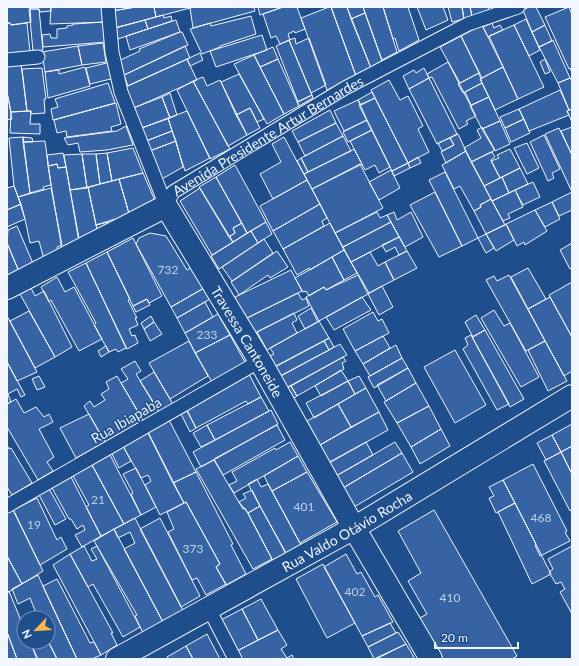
<svg xmlns="http://www.w3.org/2000/svg" width="579" height="666" viewBox="0 0 579 666" font-family="Lato,sans-serif">
<style>
.building{fill:#3563a3;stroke:#f2f6ff}
.lines{fill:none;stroke-linecap:round;stroke-linejoin:round}
.service-casing{stroke:#f2f6ff;stroke-width:15}
.minor-casing{stroke:#f2f6ff;stroke-width:24}
.service{stroke:#1f4e8c;stroke-width:13}
.minor{stroke:#1f4e8c;stroke-width:22}
.labels{text-anchor:middle;dominant-baseline:central;stroke-width:3;stroke-linejoin:round;paint-order:stroke}
.number-label{font-size:12px;fill:#c3d1e8}
.street-label{font-size:14px;fill:#f2f6ff;stroke:#1f4e8c}
</style>
<rect width="100%" height="100%" fill="#1f4e8c"/>
<path class="building" d="M7 7H30L31 22 11 25 10 23H7Z
M30 7H51V11L40 12 39 9H30Z
M51 7H104L106 22 50 24Z
M110 7H136L112 11Z
M136 7H154L156 17 114 28 112 11Z
M154 7H190V8L156 17Z
M195 7H254L255 11 193 28 190 8Z
M258 7H283L260 15Z
M283 7H297L305 29 295 33 294 31 288 34 290 40 280 44 276 36 271 38 263 14Z
M329 7H331L356 76 327 90 301 18Z
M331 7H347L371 68 356 76Z
M347 7H363L365 13 351 19Z
M363 7H383L397 52 382 60Z
M383 7H408L419 40 399 51 395 38 393 39Z
M417 7H443L448 20 426 30Z
M448 7H462L464 19 452 22Z
M462 7H470L472 16 464 19Z
M470 7H488L489 11 472 16Z
M529 7H536L545 25 532 32 523 10Z
M569 7 572 15V73L570 68 569 69 545 17Z
M29 9H39L43 50 33 51Z
M365 13 382 61 371 68 351 19Z
M163 15 164 18 171 16 172 21 148 29 145 20Z
M251 16 256 34 220 46V47L202 54 190 29 210 23 211 26Z
M526 19 540 50 529 56 514 25Z
M145 20 148 29 115 40 112 29Z
M176 20 180 32 130 50 126 36Z
M104 22 106 42 43 47 42 35 50 34 51 38H57V29L67 28V26L73 25V24Z
M7 23H10L11 25 27 23 30 52 7 54Z
M492 23 494 28 500 25 503 30 488 37 483 27Z
M482 25 503 67 482 78 461 36Z
M514 25 544 87 518 99 489 36Z
M545 25 552 41 539 47 532 32Z
M180 32H182L188 45 122 76 116 62 140 51 139 49Z
M262 35 267 50 216 67 210 51Z
M461 36 479 73 460 83 440 47Z
M295 38 296 44 309 38 326 85 311 93 289 40Z
M289 40 312 95 298 102 276 46Z
M553 40 570 78 558 83 539 47Z
M103 43 106 62 82 65 78 46Z
M78 46 82 65 45 72 42 52Z
M185 46 190 58 128 86 124 75Z
M273 47 278 59 260 67 254 55Z
M200 53 203 60 190 66 187 59Z
M254 55 284 114 267 124 234 64Z
M187 59 197 80 134 108 125 87Z
M278 59 299 106 284 114 260 67Z
M545 59 550 72 545 74 540 62Z
M115 61 119 77 90 84 86 68Z
M448 62 476 116 466 121 468 124 459 129 432 77 429 78 427 74Z
M21 64 27 111 11 112 7 92V66Z
M85 67 90 86 48 98 45 72 59 70V74Z
M503 67 518 99 495 110 480 79Z
M42 68 46 99H44L45 113 31 114V111H27L22 69Z
M424 68 429 78 409 89 403 76 414 70 416 73Z
M479 73 482 83 463 93 458 84Z
M239 74 264 119 257 122 250 108 236 115 221 82Z
M203 77 207 86 220 80 247 135 228 146 193 81Z
M429 78 457 134 437 144 409 89Z
M570 78 572 81V109L569 110 558 83Z
M389 80 400 100 408 96 423 126 418 129 429 152 408 163 371 90Z
M193 81 230 149 210 159 177 90Z
M108 83 115 103 53 120 51 109 58 107 55 99Z
M482 83 489 97 471 105 465 92Z
M560 90 569 110 567 111 569 115 529 131 519 109Z
M7 92 12 119 7 120Z
M372 92 375 98 361 105 358 100Z
M170 93 177 115 170 118 162 97Z
M312 95 313 98 299 106 297 102Z
M162 97 170 118 139 129 133 108Z
M489 97 500 121 482 129 470 106Z
M375 98 408 163 392 171 359 105Z
M358 100 367 120 344 131 334 111Z
M116 103 121 124 111 127 112 131 67 137 66 131 57 133 54 120Z
M250 108 260 128 247 135 236 115Z
M519 109 524 119 505 128 500 117Z
M572 109V122L567 111Z
M330 110 336 123 298 142 292 131Z
M31 111 30 124H40V134L10 133 11 112Z
M187 111 210 158 185 171 168 118Z
M168 118 172 131 146 141 139 129Z
M524 119 530 133 511 142 505 128Z
M367 120 372 130 348 142 343 132Z
M500 121 510 144 495 151 482 129Z
M336 123 343 136 305 156 298 142Z
M126 126 133 145 107 150 80 152 78 143 68 145 64 138 117 131Z
M482 127 495 150 471 162 464 148 481 138 477 130Z
M572 127V155L561 131Z
M559 128 572 155V192L545 134Z
M372 130 390 167 379 173 375 165 365 170 350 141Z
M172 131 176 141 147 152 146 141Z
M458 134 466 151 446 163 441 152 454 145 450 138Z
M544 135 560 169 552 173 554 178 548 181 530 142Z
M343 136 351 151 308 172 301 158Z
M23 137 30 193 18 197 14 186 9 138Z
M23 137 32 138 33 142H23Z
M284 137 307 180 273 199 260 174 281 162 272 144Z
M450 138 454 145 442 151 438 143Z
M45 141 51 185 43 187 44 189 30 193 23 142Z
M176 141 183 167 160 180 147 152Z
M527 143 539 168 527 174 514 148Z
M133 148 143 173 112 181 107 153Z
M354 149 362 164 312 189 304 174Z
M510 149 520 168 500 178 491 161 499 158 497 155Z
M466 151 491 199 480 205 481 207 474 211 460 186 454 189 442 165Z
M492 152 495 157 491 160 500 178 484 186 471 162Z
M63 153 66 167 58 168 57 164 48 166 47 155Z
M107 153 112 181 100 184 96 154Z
M82 154 87 188 70 190 64 155Z
M82 154H96L100 184 87 188Z
M418 157 421 163 410 168 408 163Z
M301 158 308 172 304 174 297 161Z
M408 163 410 168 394 176 392 171Z
M57 164 58 168 66 167 80 244 62 250 48 166Z
M360 164 383 208 335 233 312 189Z
M235 165 266 222 247 233 216 177Z
M520 168 528 184 509 193 502 177Z
M391 170 400 188 379 200 369 182Z
M445 172 478 238 462 246 429 180Z
M143 173 156 203 130 217 119 179Z
M216 177 242 223 233 228 235 233 229 237 199 187Z
M502 177 509 193 492 201 484 186Z
M119 179 130 217 115 223V219L96 225 88 187Z
M307 180 320 204 273 231 260 206Z
M533 182 540 197 523 205 515 190Z
M14 186 21 204 7 210V188Z
M88 187 98 234 79 242 70 190Z
M51 188 62 245 57 247 59 256 45 263 39 241 30 243 25 219 18 197Z
M200 188 233 242 212 255 180 201Z
M515 190 523 207 508 214 510 218 503 221 492 201Z
M435 192 462 246 439 257 410 205Z
M572 192V210L559 216 552 202Z
M491 199 505 225 486 234 474 211 481 207 480 205Z
M552 202 560 219 545 227 535 210Z
M21 204 25 219 7 227V210Z
M320 204 327 218 322 221 324 226 283 249 273 231Z
M535 210 547 231 525 245 524 242 517 246 506 224Z
M377 212 380 218 387 215 391 222 343 247 335 233Z
M394 212 397 220 411 212 423 237 405 247 387 215Z
M108 222 110 229 98 234 96 225Z
M266 222 272 234 258 243 251 231Z
M391 222 399 237 351 262 343 247Z
M242 223 247 233 233 242 229 237 235 233 233 228Z
M330 223 344 250 310 270 309 268 297 275 283 249Z
M506 224 514 240 496 251 486 234Z
M17 226 35 268 20 274 7 243 8 230Z
M251 231 258 243 219 269 211 256Z
M150 233 166 236 187 270 192 267 204 288 171 307 136 244 139 238Z
M486 234 494 248 486 253 478 238Z
M399 237 407 251 399 255 395 247 386 252 382 245Z
M133 238 162 296 149 303 147 299 133 306 107 252Z
M264 239 273 253 232 281 222 267Z
M7 243 20 274 7 280Z
M572 243V268L570 269 560 250Z
M344 250 357 273 344 280 332 257Z
M277 251 288 267 270 278 268 275 239 295 231 282Z
M407 251 417 268 394 280 385 262Z
M107 252 130 299 128 300 137 318H135L138 325 129 329 132 336 135 335 138 343 127 349 86 263Z
M370 252 378 266 385 262 394 280 369 293 351 262Z
M332 257 344 280 326 290 324 287 309 296 306 291 303 292 295 278Z
M86 263 126 348 118 352 116 349 109 352 94 325 96 323 68 272Z
M528 268 546 299 528 309 511 277Z
M291 270 302 291 245 319 233 298Z
M358 275 368 294 319 321 306 297 324 287 326 290Z
M509 275 545 341 526 351 486 280 494 276 497 281Z
M57 277 65 292 74 287 102 339 79 351 51 300 49 302 41 287Z
M572 282V337L549 295Z
M382 286 393 307 379 315 368 294Z
M31 288 35 296 44 291 72 347 55 357 20 294Z
M204 288 210 299 177 318 171 307Z
M298 293 302 300 306 298 309 306 253 334 245 319Z
M362 297 371 310 334 330 326 317Z
M550 297 572 337V371L564 376 528 309Z
M147 299 150 305 136 312 133 306Z
M205 302 213 317 185 333 177 318Z
M311 308 318 322 305 329 298 316Z
M494 310 504 326 510 323 539 377 521 387 481 318Z
M29 311 55 357 35 368 10 321Z
M373 312 378 321 382 319 389 333 355 351 343 329Z
M294 313 297 320 292 323 297 333 267 350 257 332Z
M218 314 230 335 195 353 185 333Z
M476 315 485 330 473 337 465 322Z
M7 316 37 372 17 381 7 362Z
M151 316 154 322 144 329 141 323Z
M319 321 329 338 272 368 265 358 274 354 270 348Z
M154 322 162 334 150 341 144 329Z
M485 330 524 399 510 407 472 337Z
M230 335 246 364 212 382 195 353Z
M471 335 509 404 497 410 463 349 468 345 465 338Z
M383 336 390 348 363 364 355 351Z
M329 338 334 347 329 350 324 341Z
M189 341 208 376 170 399 149 363Z
M324 341 329 350 280 376 275 367Z
M545 341 567 381 548 391 528 350Z
M340 344 347 355 286 388 279 377Z
M396 345 402 358 370 376 363 364Z
M106 346 109 352 101 357 98 351Z
M455 350 486 405 455 423 424 367Z
M343 357 346 361 342 363 344 369 297 396 291 386Z
M402 358 408 368 374 388 368 377Z
M135 361 141 371 136 374 154 403 138 412 121 383 128 379 121 369Z
M7 362 25 395 21 397 17 389 8 394 11 402 7 404Z
M408 368 416 383 386 401 377 385Z
M341 370 348 381 321 396 315 386Z
M154 372 174 406 160 414 140 381Z
M249 374 261 397 248 404 246 401 196 428 186 408Z
M39 376 45 387 37 390 32 379Z
M117 376 143 420 105 442 84 406 90 401 94 407 105 400 101 394 109 389 106 382Z
M359 376 366 388 355 394 348 381Z
M348 381 355 394 314 418 306 403Z
M416 383 429 406 397 423 384 402Z
M291 386 297 396 291 400 286 388Z
M366 388 379 412 351 427 338 404Z
M261 397 269 411 215 440 207 425Z
M16 399 24 413 36 407 44 417 49 414 53 422 39 429 54 457 47 462 53 471 38 480 7 427V404Z
M338 404 351 427 320 445 307 421Z
M429 406 441 429 411 447 397 423Z
M271 410 278 424 201 467 193 452Z
M187 411 196 428 190 432 181 414Z
M379 412 388 430 329 463 320 445Z
M89 414 105 442 76 458 60 428Z
M168 418 196 472 173 483 146 429Z
M572 424V446L561 452 552 435Z
M207 425 215 440 201 447 193 433Z
M277 425 285 440 223 475 214 459Z
M441 429 450 446 420 464 411 447Z
M147 430 184 503 160 515 145 485 151 481 148 475 141 478 123 446Z
M552 435 561 452 546 460 537 443Z
M290 442 298 456 234 493 229 485 237 481 232 472 275 448 276 450Z
M366 442 373 455 336 476 328 463Z
M395 442 402 453 343 488 336 476Z
M7 445 9 449 11 448 32 483 12 495 7 487Z
M123 446 131 461 119 468 111 452Z
M572 446V474L561 452Z
M561 452 572 474V509L570 511 544 461Z
M402 453 413 472 354 507 343 488Z
M110 455 141 515 124 524 92 465Z
M298 456 307 472 272 491 264 476Z
M214 460 243 509 245 508 272 559 253 569 196 469Z
M91 463 124 524 101 536 86 507 89 505 72 474Z
M533 464 567 531 565 532 570 541 540 556 535 545 536 544 503 480Z
M136 468 156 507 141 515 131 494 133 493 123 474Z
M196 472 233 544 231 545 246 574 226 585 216 567 220 564 186 502 184 503 173 483Z
M307 472 337 522 300 543 272 491Z
M70 475 101 536 82 547 75 535 85 530 83 525 77 529 71 519H69L52 488 65 480 64 478Z
M257 479 261 487 268 484 301 545 286 554 248 484Z
M503 480 515 503 496 513 489 498 494 496 489 487Z
M48 487 66 519 55 525 38 493Z
M252 490 260 506 248 513 239 502 246 498 243 494Z
M37 498 57 540 61 537 67 549 40 565 13 510Z
M186 502 220 564 216 567 226 584 206 595 197 578 192 580 168 532 174 529 167 512Z
M515 503 551 574 532 584 498 512Z
M260 506 286 553 273 561 248 513Z
M12 507 43 571 22 584 7 556V510Z
M434 510 517 656 512 659H441L418 619 427 614 408 581 421 573 398 531Z
M135 518 183 610 163 622 124 549 135 543 130 532 118 538 114 529Z
M160 518 200 596 181 607 140 529Z
M114 529 163 622 143 633 135 616 137 615 94 541Z
M84 546 92 561 97 559 91 549 97 546 140 627 123 637 93 584 88 587 70 554Z
M572 546V614L560 592 565 589 561 582 556 584 549 572 553 569 548 559Z
M70 554 113 633H111L117 645 101 655 53 565Z
M346 554 357 574 361 572 375 597 378 595 393 622 362 636 324 567Z
M7 556 22 584 7 593Z
M323 564 355 623 327 638 296 579Z
M38 575 45 591 77 659H57L48 641V618H38L30 598 18 604 12 589Z
M57 579 90 643 94 642 101 655 92 659H77L43 586Z
M9 591 24 628V642H30L37 659H17L7 632V593Z
M261 599 278 630 258 640 242 609Z
M242 609 258 640 237 651 221 620Z
M390 623 396 633 368 647 362 636Z
M278 630 287 645 281 649 287 658 292 655 294 659H241L237 651Z
M7 632 17 659H7Z
M398 632 406 644 374 659 368 647Z
M207 634 220 659H193L186 646Z
M48 641 57 659H38L30 642Z
M406 644 414 657 411 659H376Z
M186 646 193 659H169L167 657Z"/>
<g class="lines">
<defs>
<g id="service">
<path d="M108 7 112 52 121 92 166 206"/>
<path d="M7 60 38 57"/>
<path id="s1" d="M166 206 173 192 345 88 468 24 518 7"/>
<path d="M7 506 260 361"/>
<path d="M209 609 235 659"/>
</g>
<g id="minor">
<path id="s2" d="M7 288 166 206 260 361 354 528 431 659"/>
<path id="s3" d="M117 659 354 528 572 396"/>
</g>
</defs>
<use href="#service" class="service-casing"/>
<use href="#minor" class="minor-casing"/>
<use href="#service" class="service"/>
<use href="#minor" class="minor"/>
</g>
<g class="labels">
<g class="number-label">
<text x="168" y="269">732</text>
<text x="207" y="334">233</text>
<text x="98" y="499">21</text>
<text x="304" y="506">401</text>
<text x="541" y="517">468</text>
<text x="34" y="524">19</text>
<text x="193" y="548">373</text>
<text x="355" y="591">402</text>
<text x="450" y="597">410</text>
</g>
<g class="street-label">
<text stroke="none"><textPath href="#s1" startOffset="126">Avenida Presidente Artur Bernardes</textPath></text>
<text stroke="none"><textPath href="#s2" startOffset="337">Travessa Cantoneide</textPath></text>
<text transform="translate(126 420) rotate(-30)">Rua Ibiapaba</text>
<text stroke="none"><textPath href="#s3" startOffset="263">Rua Valdo Otávio Rocha</textPath></text>
</g>
</g>
<rect width="579" height="666" fill="none" stroke="#f2f6ff" stroke-width="16"/>
<g transform="translate(36 630) rotate(245)"><circle r="19" fill="#1f4e8c" stroke="#7391ba"/>
<path d="M0-3L7 15L0 10L-7 15Z" fill="#ffb74d"/>
<text y="-6" font-size="11" font-weight="bold" text-anchor="middle" fill="#f2f6ff">N</text>
</g>
<path d="M435 642v6h83v-6" fill="none" stroke="#f2f6ff" stroke-width="2"/>
<text x="441" y="642" font-size="12" fill="#f2f6ff" stroke="#1f4e8c" stroke-width="3" paint-order="stroke">20 m</text>
</svg>
